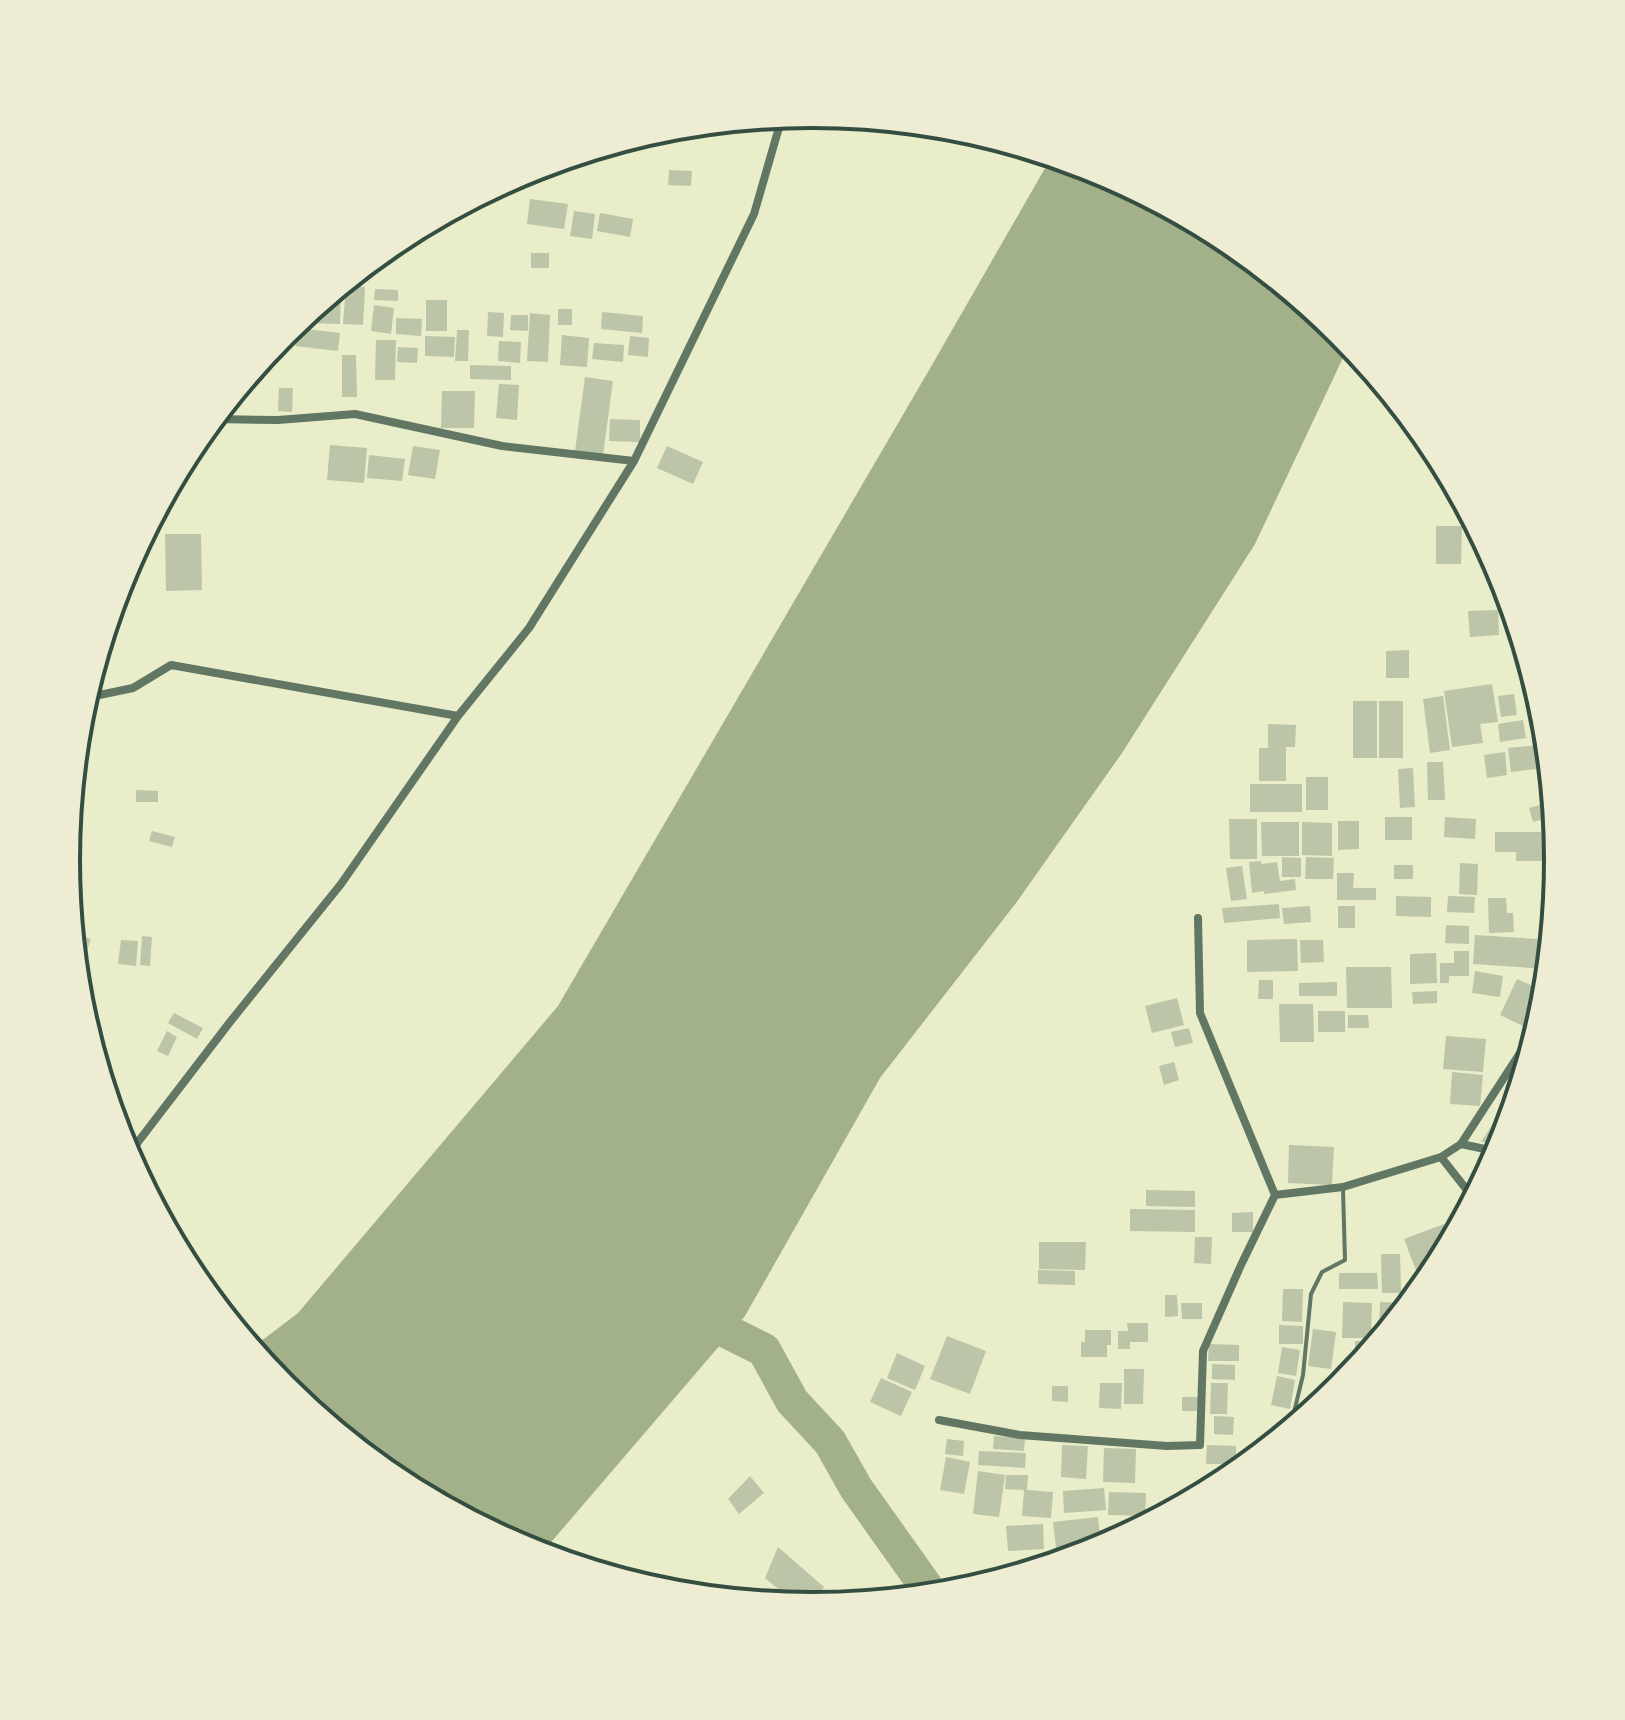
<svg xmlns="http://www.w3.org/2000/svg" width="1625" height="1720" viewBox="0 0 1625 1720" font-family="Cabin,sans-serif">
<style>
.water{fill:#a3b18a}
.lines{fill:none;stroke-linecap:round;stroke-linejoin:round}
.river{stroke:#a3b18a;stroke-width:34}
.building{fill:#bcc5a7}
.service{stroke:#617663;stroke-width:4}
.minor{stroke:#617663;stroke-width:8}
.rim{fill:none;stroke:#344e41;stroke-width:4}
</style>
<rect width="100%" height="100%" fill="#e9edc9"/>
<path class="water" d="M1052 156 1099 171 1228 240 1341 332 1350 343 1255 544 1122 753 1016 903 880 1078 745 1316 541 1554 526 1549 397 1480 284 1388 252 1348 298 1313 558 1006 932 365Z"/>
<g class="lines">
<path class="river" d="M688 1312 764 1350 792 1401 830 1442 856 1488 932 1595"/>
</g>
<path class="building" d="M669 170 692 171 691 186 668 185Z
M530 199 568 204 564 229 527 224Z
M574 211 595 214 592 239 570 236Z
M600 213 633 219 630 237 597 231Z
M531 253H549V268H531Z
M341 286 340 324 304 323V316Z
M346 286 365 287 363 325 343 324Z
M375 289 398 290V301L374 300Z
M426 300H447V331H426Z
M374 305 394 308 391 334 371 331Z
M558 309H572V325H558Z
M488 312 504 313 503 337 487 336Z
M602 312 643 316 642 333 601 329Z
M530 313 550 315 548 362 527 361Z
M511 315H528V331L510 330Z
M396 318 422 319 421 336 396 334Z
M297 328 340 333 338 351 295 346Z
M457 330H469L468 361H455Z
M562 335 589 338 587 367 560 365Z
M425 336 455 337 454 357 425 356Z
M630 336 649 338 648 357 628 355Z
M376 340H396L395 380H375Z
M499 341 521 342 520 363 498 361Z
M594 343 624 345 623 362 592 359Z
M398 347 418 348 417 363 397 362Z
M342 355H356L357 397H342Z
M470 365 511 366V380L470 379Z
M585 377 613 381 603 455 575 451Z
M499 384 519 385 517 420 496 418Z
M279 388H293L292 412 278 411Z
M442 391H475L474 428H441Z
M610 419 640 420V442L609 441Z
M330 445 367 448 364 483 327 480Z
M413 446 440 450 435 479 408 475Z
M667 446 703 462 693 484 657 468Z
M369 455 405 459 402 481 367 478Z
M1436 526H1462L1461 564H1436Z
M165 534H201L202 590 166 591Z
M1498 610 1499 635 1470 637 1468 611Z
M1409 650V678H1386V651Z
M1492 684 1498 722 1480 724 1483 743 1452 747 1444 691Z
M1514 694 1517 715 1501 717 1498 696Z
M1443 696 1450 750 1430 753 1423 699Z
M1353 701H1377V758H1353Z
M1379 701H1403V758H1379Z
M1523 720 1526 738 1500 742 1498 724Z
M1268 724 1296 725 1295 747H1286V781H1259V748H1268Z
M1541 745 1544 768 1511 772 1508 748Z
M1505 752 1507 775 1487 778 1484 755Z
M1427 762H1443L1445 800H1428Z
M1413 768 1415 807 1400 808 1398 769Z
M1306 777H1328V810H1306Z
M1250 784H1302V812H1250Z
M136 790 158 791V802H136Z
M1544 804 1547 818 1533 822 1529 808Z
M1385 817H1412V840H1385Z
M1445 817 1476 819 1475 839 1444 837Z
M1229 819H1257V859H1230Z
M1338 821H1359V849L1338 850Z
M1261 822H1299V856H1262Z
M1302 822 1332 823V856L1302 855Z
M152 831 175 837 172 847 149 841Z
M1495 832H1552V861H1516V852H1495Z
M1282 857 1301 858V877H1282Z
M1306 857 1334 858 1333 879H1305Z
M1261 861V864L1277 862 1280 881 1295 879 1296 890 1264 894V891L1252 893 1249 862Z
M1460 863 1478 864 1477 895 1459 894Z
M1394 865H1413V879H1394Z
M1242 866 1247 899 1231 901 1226 868Z
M1337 873H1354L1353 888H1376V900H1337Z
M1396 896 1431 897V917L1396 916Z
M1448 896 1475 897 1474 913 1447 912Z
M1488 898H1506L1507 913H1513L1514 932 1489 933Z
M1279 904 1280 918 1224 923 1222 908Z
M1310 906 1311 922 1284 924 1282 908Z
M1338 906H1355V928H1338Z
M1446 925 1469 926V944L1445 943Z
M73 933 91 939 81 968 77 967Z
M1475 935 1551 940 1548 969 1473 964Z
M142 936 152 937 150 966 140 965Z
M1297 939 1298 971 1247 972V940Z
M121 940 138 941 136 966 118 964Z
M1300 940H1323L1324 962 1301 963Z
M1454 951H1469V976H1449V983H1440V963H1454Z
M1436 953 1437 983 1410 984V954Z
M1346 967H1391L1392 1008H1347Z
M1475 971 1503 976 1500 997 1472 993Z
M1517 979 1544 991 1527 1028 1500 1015Z
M1259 980H1273V999H1258Z
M1337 982V996H1299V983Z
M1437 991V1003L1413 1004 1412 992Z
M1177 998 1184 1025 1152 1033 1145 1006Z
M1279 1004H1313L1314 1042H1280Z
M1318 1011H1345V1032H1318Z
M174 1013 203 1028 197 1039 168 1023Z
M1348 1015H1368L1369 1028H1348Z
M1189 1028 1193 1043 1175 1047 1171 1032Z
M167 1031 177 1037 168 1056 157 1051Z
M1446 1036 1486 1039 1483 1072 1443 1069Z
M1174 1062 1179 1080 1164 1085 1159 1066Z
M1452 1072 1483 1075 1480 1106 1450 1104Z
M1497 1118 1510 1119 1503 1143 1481 1142Z
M1289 1145 1334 1147 1332 1185 1288 1183Z
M1481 1153 1497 1155 1487 1174 1477 1172Z
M1146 1190 1195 1191V1207L1146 1206Z
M1130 1209 1195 1210V1232L1130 1231Z
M1253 1212V1232H1232V1213Z
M1444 1224 1450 1243 1433 1275 1422 1286 1404 1239Z
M1195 1237H1212L1211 1264 1194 1263Z
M1039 1242H1086L1085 1270 1039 1269Z
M1381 1254H1400L1401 1293H1382Z
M1038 1270 1075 1271V1285L1038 1284Z
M1339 1273H1377L1378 1289H1339Z
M1283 1289H1303L1302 1322 1282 1321Z
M1165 1295H1177L1178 1316 1165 1317Z
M1343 1302 1372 1303 1371 1338H1342Z
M1380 1302 1410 1303 1385 1334H1379Z
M1181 1303H1202V1319H1182Z
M1127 1323H1148V1342H1130V1349H1118V1331H1128Z
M1279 1325 1303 1326V1344H1279Z
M1313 1329 1336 1332 1331 1369 1308 1366Z
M1085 1330H1111V1345H1107V1357H1081V1342H1085Z
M947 1336 986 1351 970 1394 930 1379Z
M1355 1341H1370V1352L1355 1370Z
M1209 1344 1239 1345V1361H1208Z
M1282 1347 1300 1350 1296 1376 1278 1373Z
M897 1353 925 1366 915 1390 887 1378Z
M1212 1364 1235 1365V1380L1212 1379Z
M1124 1369H1144L1143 1404H1124Z
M1277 1376 1295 1380 1290 1409 1271 1405Z
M881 1378 912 1392 901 1416 870 1402Z
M1100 1383H1122L1121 1409 1099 1408Z
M1211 1383H1228L1227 1414H1210Z
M1052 1386H1068V1402L1052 1401Z
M1182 1397H1201V1411H1182Z
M1214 1416 1234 1417 1233 1435 1214 1434Z
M994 1436 1025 1438 1024 1451 993 1449Z
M947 1439 964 1441 963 1456 945 1454Z
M1062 1445 1088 1446 1086 1479 1061 1477Z
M1207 1445 1236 1446V1464H1206Z
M1104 1448 1136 1449 1135 1483 1103 1482Z
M979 1451 1026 1453 1025 1468 978 1465Z
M946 1457 970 1462 964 1494 940 1490Z
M978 1471 1005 1475 999 1517 973 1514Z
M1006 1475H1028L1027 1490 1053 1492 1051 1518 1022 1516 1024 1490 1005 1489Z
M750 1476 764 1493 739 1514 728 1499Z
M1104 1488 1106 1510 1064 1513 1063 1491Z
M1109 1492 1146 1493 1145 1516 1108 1515Z
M1098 1517 1101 1543 1056 1548 1053 1522Z
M1043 1524 1044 1549 1008 1551 1006 1526Z
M778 1547 824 1587 809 1606 797 1605 765 1578Z"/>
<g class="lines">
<path class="service" d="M1290 1429 1303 1375 1311 1294 1322 1272 1345 1260 1343 1189"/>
<path class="minor" d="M213 419 278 420 355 414 502 446 634 461
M85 698 133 688 171 665 458 716
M1461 1144 1499 1152
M128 1155 230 1022 341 884 458 716 529 628 634 461 754 214 782 117
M1441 1157 1474 1199
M1275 1195 1343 1187 1441 1157 1461 1144 1524 1047 1546 993
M939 1420 1020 1435 1167 1446 1200 1445 1203 1351 1241 1265 1275 1195 1200 1013 1198 918"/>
</g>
<path d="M0 0H1625V1720H0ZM80 860a732 732 0 1 1 1464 0a732 732 0 1 1-1464 0Z" fill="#eeecd3" fill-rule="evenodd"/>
<path class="rim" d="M80 860a732 732 0 1 1 1464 0a732 732 0 1 1-1464 0Z"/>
</svg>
